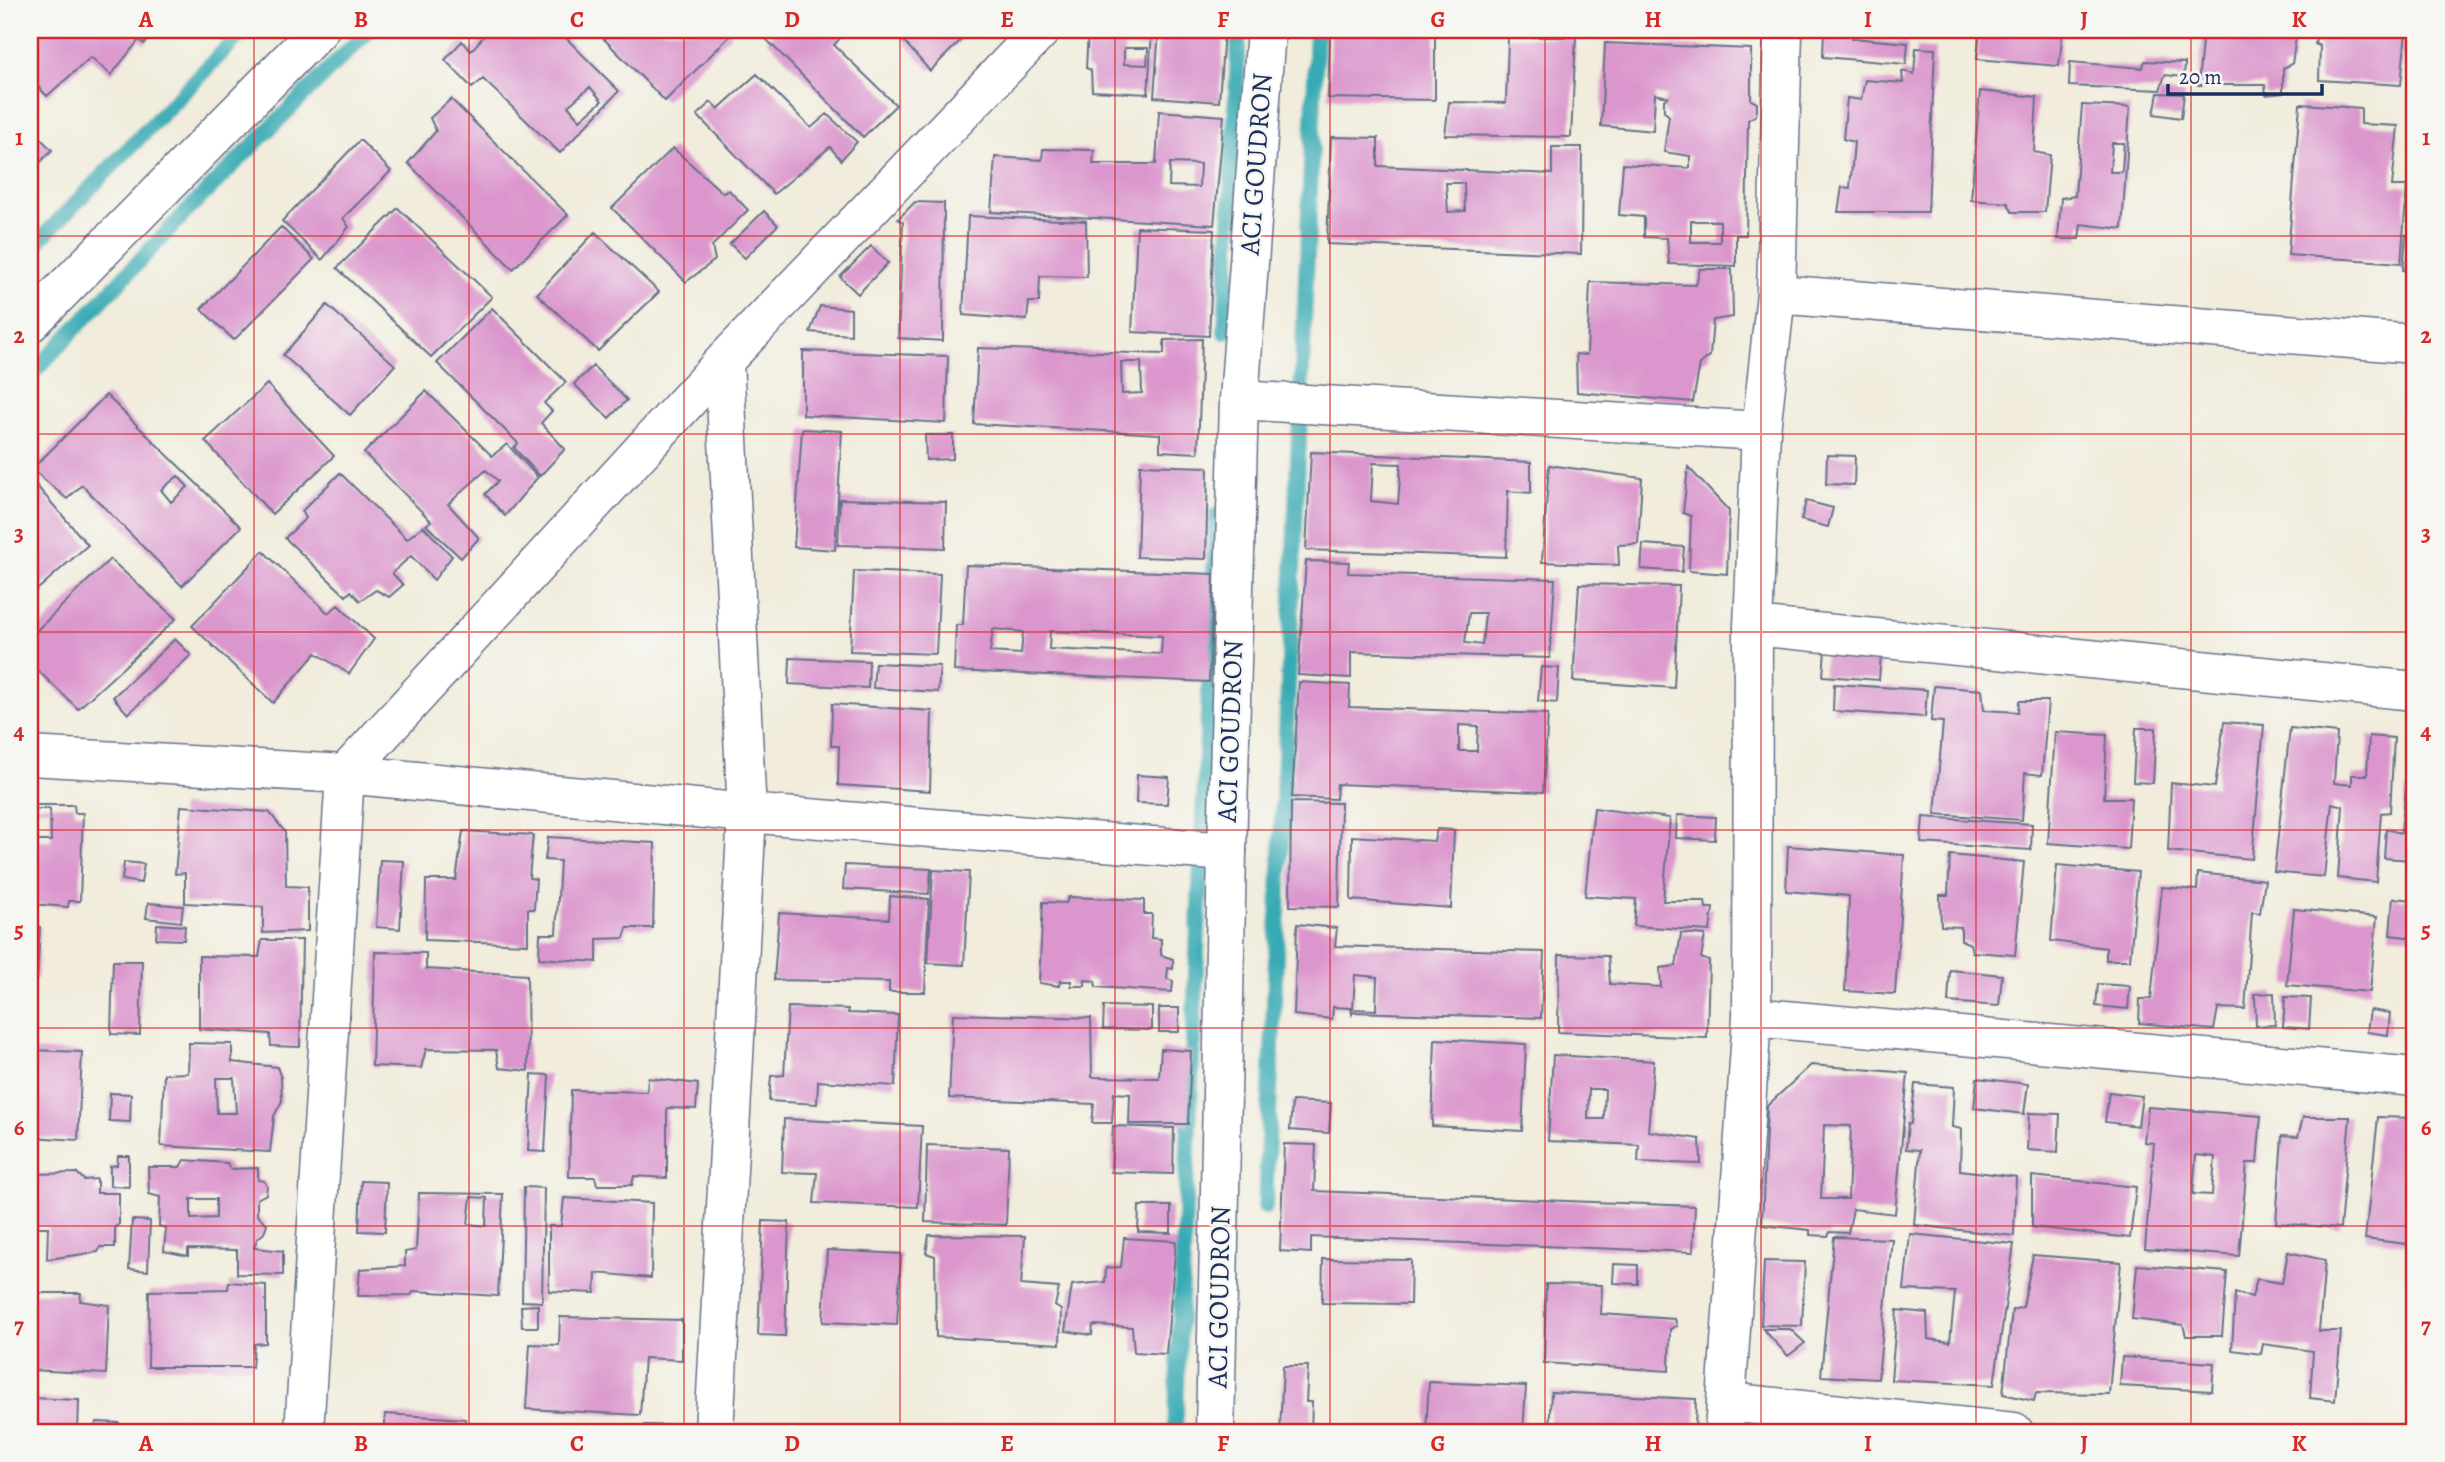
<svg xmlns="http://www.w3.org/2000/svg" width="2445" height="1462" viewBox="0 0 2445 1462" font-family="Alegreya,serif">
<style>
.lines{fill:none;stroke-linecap:round;stroke-linejoin:round}
.stream{stroke:#39aab4;stroke-width:16}
.building{fill:#db97cd;fill-rule:evenodd}
.street-casing{stroke:#66718a;stroke-width:41}
.secondary-casing{stroke:#66718a;stroke-width:41}
.street{stroke:#fff;stroke-width:38}
.secondary{stroke:#fff;stroke-width:38}
.grid{fill:none;stroke:#d62828;stroke-width:2;stroke-opacity:0.55}
.labels{text-anchor:middle;dominant-baseline:central;stroke-width:5;stroke-linejoin:round;paint-order:stroke}
.street-label{font-size:28px;fill:#1b2f5e;stroke:#f6f6f2}
.neatline{fill:none;stroke:#d62828;stroke-width:2.5}
.grid-label{font-size:23px;text-anchor:middle;font-weight:bold;fill:#d62828}
</style>
<rect width="100%" height="100%" fill="#f6f6f2"/>
<filter id="ink" filterUnits="userSpaceOnUse"><feTurbulence type="fractalNoise" baseFrequency=".0143" numOctaves="2"/><feDisplacementMap in="SourceGraphic" scale="14" xChannelSelector="R" yChannelSelector="G"/><feConvolveMatrix kernelMatrix="1 2 1 2 8 2 1 2 1" color-interpolation-filters="sRGB"/></filter>
<filter id="wash" filterUnits="userSpaceOnUse"><feTurbulence type="fractalNoise" baseFrequency=".00686" numOctaves="4" result="noise"/><feDisplacementMap in="SourceGraphic" scale="28" xChannelSelector="R" yChannelSelector="G"/><feGaussianBlur stdDeviation="1.57" result="paint"/><feColorMatrix in="noise" values="0 0 0 0 0 0 0 0 0 0 0 0 0 0 0 0 0 1.4 0 .05"/><feComposite in="paint" operator="in"/></filter>
<g filter="url(#wash)">
<rect width="100%" height="100%" fill="#f1ecdb"/>
<g class="lines">
<path class="stream" d="M30 250 244 30
M1225 332 1239 30
M30 376 185 213 369 30
M1265 1207 1317 30
M1175 1432 1217 515"/>
</g>
<g id="blocks">
<path class="building" d="M30 30H127L139 40 111 75 91 57 47 96 30 78Z
M130 30H157L144 44Z
M489 30H558L619 91 560 153 483 79 472 88 445 60 462 41 471 51ZM590 87 602 101 580 120 568 106Z
M606 30H726L732 34 665 101 600 35Z
M775 30H847L834 45 896 105 863 137 767 40Z
M908 30H971L930 71 901 38Z
M1088 30H1152L1148 94 1092 91 1091 70 1086 68ZM1124 48H1148L1147 65 1124 64Z
M1159 30H1224L1219 102 1154 97Z
M1330 30H1435V100L1328 98Z
M1824 30H1852V38L1908 43 1906 64 1823 57Z
M1980 30H2063L2059 66 1977 59Z
M2203 30H2297L2292 64 2283 68V93L2266 95 2265 85H2198Z
M2317 30H2406L2401 85 2319 80 2320 46 2315 44Z
M1508 37H1576L1571 137 1445 135 1449 102 1506 103Z
M1605 43 1751 49V100L1757 103V110L1756 115 1748 120 1746 235H1736V266L1669 264 1667 238 1644 237V217L1619 215 1623 164 1690 168V156L1664 152 1669 116 1664 111V100L1668 97 1655 94 1653 131 1601 126ZM1691 221H1720V242H1691Z
M1916 48 1935 49 1928 212H1838L1842 187 1850 188 1854 142 1843 139 1847 98 1861 100 1865 80 1903 83 1902 71 1914 74Z
M2145 61 2185 63 2184 77 2165 75 2160 90 2069 86 2070 62 2142 68Z
M757 74 811 128 827 114 857 142 841 160 830 147 774 194 697 115 711 102 718 109Z
M1980 91 2037 97 2034 152 2050 155 2045 212H2012L2008 203 1971 200Z
M2158 93 2184 94 2181 118 2154 114Z
M451 99 568 215 513 269 408 163 436 131 430 118Z
M2300 104 2361 108V124L2398 126 2392 186H2407L2401 263 2288 255Z
M2082 105 2130 107 2122 229 2081 224 2079 239H2058L2061 198 2075 196ZM2112 143H2124L2122 172H2110Z
M1159 111 1224 116 1214 225 991 212 995 157 1042 160 1043 149 1094 150 1093 164H1156ZM1170 163 1200 164 1199 187 1169 186Z
M30 128 52 150 30 173Z
M1331 137 1378 138V166L1552 174V147H1582L1581 254 1327 244ZM1446 183H1464L1465 211 1448 212Z
M360 140 391 171 343 218 349 227 322 260 282 221Z
M673 148 723 193 729 190 748 210 712 246 715 260 686 282 612 208Z
M915 202 944 203 943 341 898 338 903 222 898 219Z
M398 208 492 297 431 357 337 268Z
M764 211 778 225 745 258 730 244Z
M968 216 1086 221 1087 277 1040 276 1039 302H1029L1027 320 963 315Z
M281 227 314 259 234 340 201 309Z
M1137 227 1214 230 1209 336 1132 332Z
M595 232 659 292 598 351 537 294Z
M2406 235 2415 236V271L2403 270Z
M871 246 888 263 858 294 840 277Z
M1700 269H1732L1733 317 1713 320 1710 356 1700 364 1693 402 1577 392 1576 354 1587 355 1590 282 1696 285Z
M327 305 395 365 350 415 283 355Z
M820 306 851 309V335L810 332Z
M492 308 566 382 544 403 552 411 541 423 565 449 540 476 514 448 518 443 437 363Z
M1202 339 1198 453 1160 451V434L974 424 978 348 1164 354V340ZM1121 362H1141L1142 393 1122 394Z
M803 351 948 356 946 423 803 415Z
M593 366 627 400 609 418 574 384Z
M267 384 334 456 272 514 205 441Z
M426 391 492 456 507 444 538 477 505 516 485 494 498 481 486 470 448 504 479 538 461 558 426 525 431 521 364 453Z
M106 395 241 527 182 586 82 485 67 499 32 469ZM178 476 188 487 171 502 161 490Z
M802 429 842 431 835 550 794 547Z
M925 435H953V459L926 460Z
M1311 452 1531 462V493L1508 491 1506 557 1306 550ZM1373 463 1401 464 1398 504 1371 501Z
M1827 455 1855 456 1854 485 1826 484Z
M1140 465 1208 467 1206 559 1137 557Z
M1549 465 1642 478 1638 544 1618 545 1619 565 1542 562Z
M1688 467 1729 511 1727 574 1689 571 1691 516 1683 513Z
M340 473 407 539 423 526 452 556 434 580 411 556 392 573 403 585 389 597 376 590 360 601 351 591 346 596 285 538 306 518 302 511Z
M36 485 88 545 30 596V490Z
M840 499 946 502 945 548 838 545Z
M1806 501 1833 508 1828 527 1801 520Z
M1643 544 1684 547 1682 572 1641 569Z
M263 551 328 613 338 605 374 639 349 674 316 653 273 703 192 626Z
M110 559 176 619 78 709 30 663V637Z
M1306 561 1349 562 1348 573 1555 579 1550 658 1351 652V678L1298 675ZM1469 613H1485L1482 645 1465 643Z
M966 565 1214 574 1209 682 954 671 956 625H963ZM993 629 1023 632 1021 654 990 652ZM1050 631 1162 636 1161 654 1049 649Z
M854 571 940 574 936 654 850 651Z
M1579 584 1679 586 1674 688 1573 681Z
M175 639 191 655 128 714 113 697Z
M1825 650 1881 654 1879 680 1823 676Z
M790 658 869 661 868 688 789 684Z
M875 663 940 666 938 692 873 688Z
M1541 667 1559 668 1557 703 1538 701Z
M1299 682 1350 685 1349 707 1548 714 1543 792 1337 784 1336 799 1292 797ZM1459 725 1478 726 1477 751H1459Z
M1834 684 1927 690 1925 717 1833 711Z
M1934 686 1982 690 1984 710 2018 712 2019 701H2048L2042 775 2025 773 2022 820 1935 814 1943 722 1931 721Z
M832 704 932 711 930 791 838 785 839 746H831Z
M2224 722 2264 725 2252 859 2168 851 2171 783 2215 787Z
M2136 728H2156L2153 783 2133 782Z
M2290 728 2337 733 2334 783 2352 785V775H2367L2369 736 2394 738 2390 812 2381 813 2376 882 2338 878 2343 806 2332 803 2324 877 2274 872Z
M2055 732 2107 735 2104 798H2131L2128 849 2048 843Z
M1137 775 1169 777 1167 804 1136 803Z
M2406 788 2415 789V875H2411L2412 860 2384 858 2386 829 2401 833Z
M1291 802 1341 803 1339 907 1290 906Z
M30 805H74L75 813H83L80 901H69L68 907 30 904V827H32V841H51L50 809H30Z
M181 806 269 812 285 832 286 886 308 887V931L263 933V907L185 903V873L175 874Z
M1594 808 1670 818 1663 901H1705L1706 908H1713L1710 931 1634 926 1636 899 1585 896Z
M1677 815 1716 817 1715 840 1676 838Z
M1923 817 2032 824 2031 850 1921 843Z
M1437 829 1454 830 1451 908 1351 900 1352 836 1434 841Z
M463 831 533 835 529 878 536 879 534 909H528V944L425 940 426 880H456Z
M548 837 655 843 653 928H627L624 938 597 939V962L539 958 540 934H556L560 861 545 860Z
M1788 846 1904 855 1895 994 1845 991 1849 896 1786 891Z
M1950 855 2024 862 2015 955 1972 952 1970 944 1961 940V927L1941 926 1940 895H1948Z
M380 860 404 861 400 929 376 927Z
M124 862 144 864 141 883 122 880Z
M845 865 931 869 929 894 843 889Z
M2057 865 2138 872 2130 960H2106V948L2051 941Z
M933 870 969 872 964 965 928 963Z
M2198 873 2265 880 2260 913 2252 912 2245 1009 2218 1008 2214 1030 2139 1023 2140 999H2151L2162 887 2197 890Z
M890 896 929 899 925 992H889V982L774 980 779 913 889 919Z
M1069 897 1144 900V914H1152L1151 938 1161 939V955L1173 959V969L1168 968 1167 979 1173 981 1172 992 1096 987 1095 981 1085 980V986H1071V981H1060L1059 986 1039 983 1043 902 1066 903Z
M2393 898 2415 900V938L2390 935Z
M148 903 183 906 181 922 146 918Z
M2294 909 2377 917 2370 992 2287 985Z
M157 924 185 926 184 940 156 939Z
M1297 924 1337 928 1335 946 1544 952 1541 1018 1353 1012 1352 1014 1351 1008 1333 1007 1332 1019 1294 1015ZM1355 975 1377 977 1376 1010 1353 1009Z
M30 926 40 927 37 979 30 978Z
M1681 933 1705 935 1701 958 1709 961 1707 1038 1558 1032 1559 955 1608 956 1610 984 1661 987 1660 968 1676 966Z
M262 940H302L300 1047 271 1046 270 1034 199 1029V956L259 957Z
M375 952 426 953V969L527 975 528 1071 499 1068 496 1050 426 1049 421 1068 372 1066Z
M113 961H142L140 1035 111 1034Z
M1950 970 2002 975 1999 1006 1948 1002Z
M2098 984 2130 986 2128 1009 2096 1006Z
M2274 993 2275 1025 2256 1026 2255 994Z
M2285 997 2311 998 2309 1029 2283 1027Z
M1104 1006 1152 1007V1030L1103 1029Z
M788 1007 848 1009V1013L898 1015 895 1086 818 1081 817 1104 769 1101 771 1076 784 1075Z
M1159 1008H1179V1032H1159Z
M2370 1010 2390 1013 2388 1035 2367 1032Z
M953 1014 1091 1018 1092 1077 1159 1078 1161 1049 1191 1051 1188 1124H1129L1130 1094 1114 1093 1112 1123H1092L1094 1104 949 1098Z
M1435 1039 1526 1044 1522 1131 1432 1126Z
M189 1043 232 1044V1062L277 1067 281 1078 282 1101 274 1116 270 1152 161 1146 164 1074 188 1073ZM216 1078H234L236 1113H217Z
M30 1050 82 1052 78 1140 30 1137Z
M1553 1055 1654 1061 1648 1131 1700 1139 1701 1164 1638 1162 1639 1145 1548 1141ZM1589 1089H1605L1604 1119H1588Z
M1811 1065 1908 1073 1895 1214 1853 1209 1848 1233 1830 1232 1828 1236 1810 1235V1230L1762 1225 1767 1106ZM1824 1125 1851 1126 1848 1199H1821Z
M532 1074 549 1075 545 1152 528 1151Z
M648 1078 698 1084 696 1109 667 1108V1178L634 1176 632 1185H597L595 1177H569L571 1090 647 1092Z
M1977 1078 2028 1084 2024 1114 1974 1108Z
M1915 1084 1954 1087 1952 1127 1961 1129 1960 1170 2016 1177 2014 1236 1914 1225 1920 1150 1906 1149 1908 1123 1911 1124Z
M2109 1092 2142 1096 2138 1126 2105 1122Z
M110 1093 131 1094 130 1122 109 1121Z
M1292 1101 1331 1103 1329 1133 1290 1130Z
M2148 1107 2261 1116 2257 1163H2247L2239 1256 2145 1249 2154 1143 2144 1142ZM2196 1155 2215 1157 2212 1195 2193 1194Z
M2029 1113 2060 1114 2058 1152 2027 1150Z
M2303 1117H2350L2340 1228 2276 1223 2282 1136 2298 1137Z
M2378 1117 2415 1118V1245L2365 1239Z
M784 1119 922 1126 918 1207 814 1203 817 1173 782 1172Z
M1113 1126 1174 1128 1173 1174 1111 1172Z
M1284 1144 1316 1145 1314 1191 1695 1206 1693 1252 1311 1237V1253L1280 1251Z
M927 1145 1009 1148 1006 1225 925 1222Z
M118 1156H129V1187L110 1186V1166L117 1165Z
M184 1160 227 1163 230 1169 258 1168V1180L264 1181 267 1186 266 1194 257 1199V1215L267 1224 264 1233 257 1239 254 1248 283 1251V1275L237 1274V1250L188 1249V1256L164 1251 166 1228 159 1226 160 1197 149 1194 148 1167H180ZM191 1199H216V1218L191 1219Z
M77 1173 84 1180 97 1179V1193H119V1224L115 1227V1247H100L98 1252 47 1259 48 1227H32V1240H30L32 1174Z
M2032 1176 2136 1187 2130 1238 2032 1227Z
M361 1181 387 1182 385 1232 359 1231Z
M524 1187 544 1188 542 1302 522 1301Z
M419 1193 503 1194 498 1296 414 1291 411 1295 358 1296 360 1269 405 1266V1252L416 1250ZM471 1197 487 1198 486 1226 468 1224Z
M564 1198 652 1203 651 1278 596 1273 595 1293 549 1291V1226H561Z
M1139 1206H1171V1233L1138 1232Z
M132 1220 150 1221 148 1271 129 1269Z
M763 1221 789 1222 785 1336 758 1335Z
M1910 1234 2014 1244 1994 1385 1891 1380 1897 1310 1927 1313 1928 1339 1950 1342 1955 1292 1904 1290Z
M929 1235 1025 1236 1021 1285 1059 1288 1055 1306 1061 1310 1060 1344 936 1337 935 1256 926 1253Z
M1834 1237 1892 1239 1878 1379 1821 1376Z
M1124 1238 1176 1241 1166 1354 1134 1352 1132 1327 1093 1325 1092 1335 1065 1331 1072 1285 1105 1282 1106 1268 1121 1267Z
M827 1250 901 1254 897 1325 823 1322Z
M2288 1252 2325 1260 2319 1331H2341L2335 1401 2310 1398 2313 1351 2263 1344 2261 1354 2232 1350 2235 1293 2252 1297 2257 1279 2282 1283Z
M2033 1255 2121 1262 2109 1394 2036 1393 2034 1401 2003 1394 2012 1310 2023 1307Z
M1323 1259 1411 1260 1410 1304 1322 1303Z
M1764 1261 1805 1262 1802 1326 1761 1325Z
M1614 1264 1638 1265V1284L1613 1283Z
M2137 1265 2227 1272 2222 1336H2186L2183 1325 2132 1319Z
M229 1282 266 1285V1343L254 1344 252 1367H148L149 1291 228 1289Z
M1546 1284 1602 1285 1601 1314 1675 1319 1677 1326 1670 1329 1669 1371 1544 1363Z
M30 1293H81L80 1301 109 1305 106 1374 30 1370Z
M538 1305V1327H522L521 1306Z
M560 1317 682 1320V1360L644 1358 640 1415 526 1409 530 1344 559 1345Z
M1763 1329H1790L1805 1343 1788 1356Z
M2122 1357 2214 1363 2212 1391 2120 1386Z
M1283 1366H1308L1306 1402H1312L1311 1432H1280Z
M1429 1382 1526 1386 1523 1432H1426Z
M1551 1392 1696 1399 1695 1432H1549Z
M30 1398 79 1400 78 1432H39L40 1427 30 1426Z
M385 1414 465 1419 464 1432H385Z
M96 1422 119 1423 118 1432H95Z
M644 1425 677 1426V1432H644Z"/>
</g>
</g>
<g filter="url(#ink)">
<use href="#blocks" fill-opacity="0" stroke="#66718a" stroke-width="2"/>
<g class="lines">
<defs>
<path id="street" d="M1776 294 2415 344
M30 323 319 30
M1239 400 1761 431
M1753 626 2415 691
M30 756 345 774 747 813 1227 852
M1752 1017 2415 1077
M1726 1402 2014 1432
M304 1432 345 774 724 361 1041 30
M714 1432 747 813 724 361
M1724 1432 1752 1017 1753 626 1761 431 1776 294 1783 30"/>
<path id="secondary" d="M1215 1432 1227 852 1239 400 1266 30"/>
</defs>
<use href="#street" class="street-casing"/>
<use href="#secondary" class="secondary-casing"/>
<use href="#street" class="street"/>
<use href="#secondary" class="secondary"/>
</g>
</g>
<path class="grid" d="M254 30V1432M469 30V1432M684 30V1432M900 30V1432M1115 30V1432M1330 30V1432M1545 30V1432M1761 30V1432M1976 30V1432M2191 30V1432M30 236H2415M30 434H2415M30 632H2415M30 830H2415M30 1028H2415M30 1226H2415"/>
<g class="labels">
<g class="street-label">
<text transform="translate(1256 164) rotate(-86)">ACI GOUDRON</text>
<text transform="translate(1230 731) rotate(-88)">ACI GOUDRON</text>
<text transform="translate(1219 1297) rotate(-89)">ACI GOUDRON</text>
</g>
</g>
<rect width="2445" height="1462" fill="none" stroke="#f6f6f2" stroke-width="77"/>
<path d="M2168 84v10h154v-10" fill="none" stroke="#1b2f5e" stroke-width="3.5"/>
<text x="2179" y="84" font-size="21" fill="#1b2f5e" stroke="#f6f6f2" stroke-width="5" paint-order="stroke">20 m</text>
<rect x="38" y="38" width="2368" height="1386" class="neatline"/>
<g class="grid-label">
<text x="146" y="27">A</text>
<text x="361" y="27">B</text>
<text x="577" y="27">C</text>
<text x="792" y="27">D</text>
<text x="1007" y="27">E</text>
<text x="1223" y="27">F</text>
<text x="1438" y="27">G</text>
<text x="1653" y="27">H</text>
<text x="1868" y="27">I</text>
<text x="2084" y="27">J</text>
<text x="2299" y="27">K</text>
<text x="19" y="145">1</text>
<text x="2426" y="145">1</text>
<text x="19" y="343">2</text>
<text x="2426" y="343">2</text>
<text x="19" y="541">3</text>
<text x="2426" y="541">3</text>
<text x="19" y="739">4</text>
<text x="2426" y="739">4</text>
<text x="19" y="937">5</text>
<text x="2426" y="937">5</text>
<text x="19" y="1135">6</text>
<text x="2426" y="1135">6</text>
<text x="19" y="1333">7</text>
<text x="2426" y="1333">7</text>
<text x="146" y="1451">A</text>
<text x="361" y="1451">B</text>
<text x="577" y="1451">C</text>
<text x="792" y="1451">D</text>
<text x="1007" y="1451">E</text>
<text x="1223" y="1451">F</text>
<text x="1438" y="1451">G</text>
<text x="1653" y="1451">H</text>
<text x="1868" y="1451">I</text>
<text x="2084" y="1451">J</text>
<text x="2299" y="1451">K</text>
</g>
</svg>
